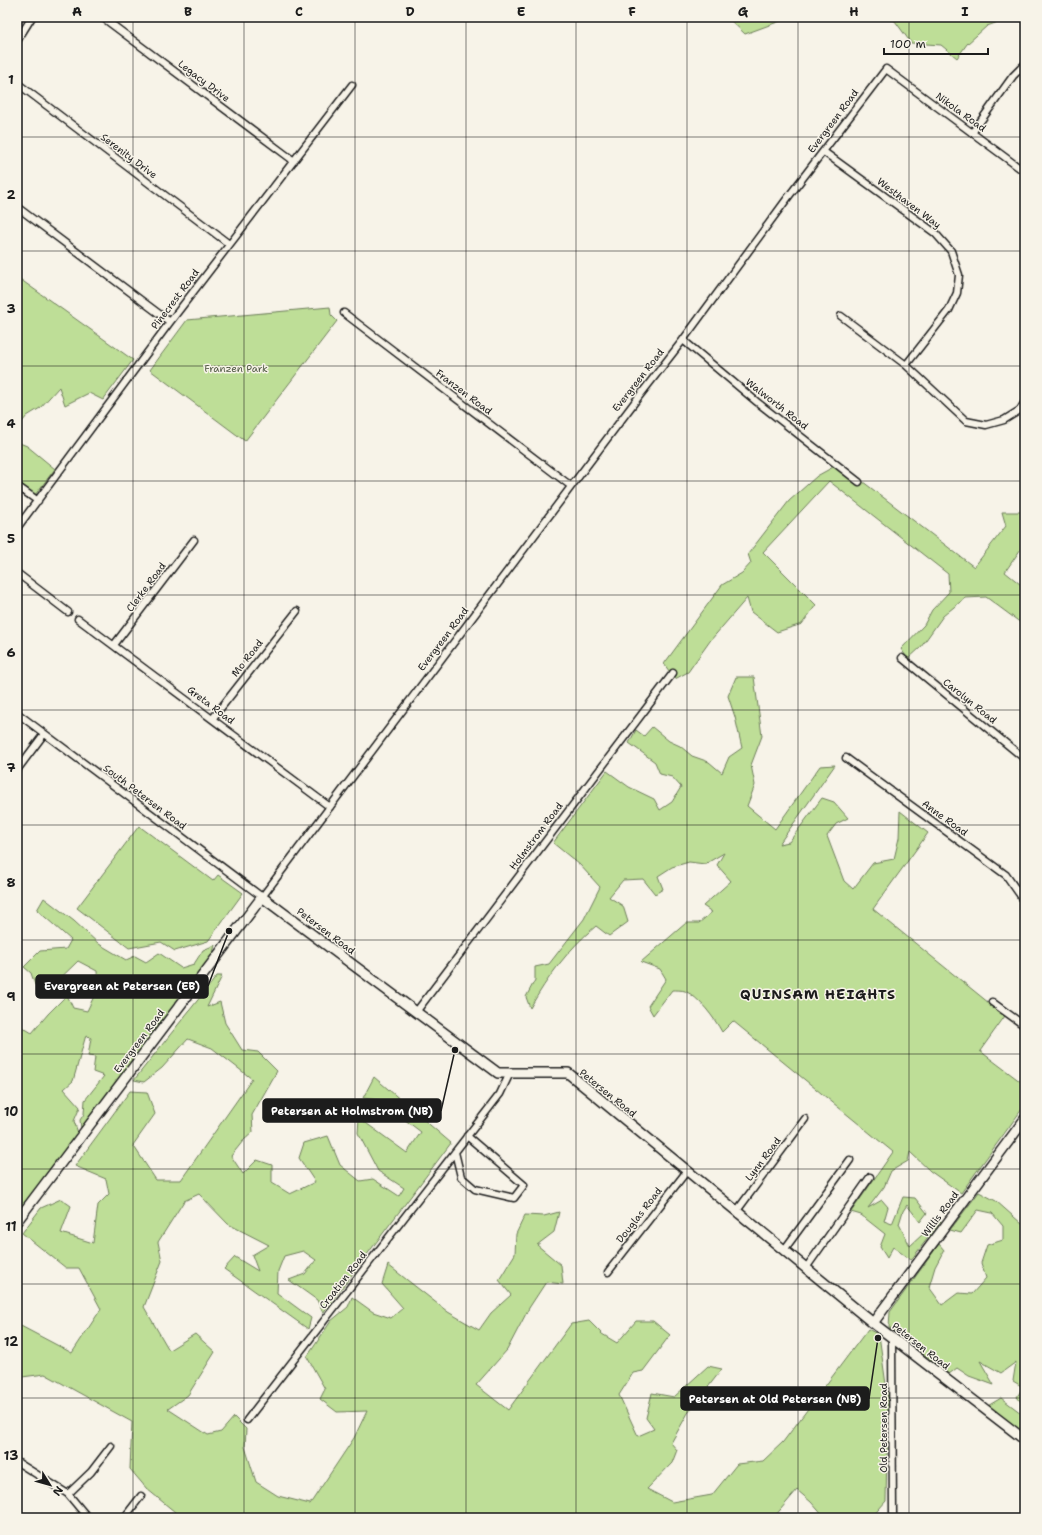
<svg xmlns="http://www.w3.org/2000/svg" width="1042" height="1535" viewBox="0 0 1042 1535" font-family="'Shantell Sans',sans-serif">
<style>
.green{fill:#bede97;stroke:#6d7d5a}
.lines{fill:none;stroke-linecap:round;stroke-linejoin:round}
.street-casing{stroke:#1c1c1c;stroke-width:9}
.secondary-casing{stroke:#1c1c1c;stroke-width:12}
.street{stroke:#f7f3e8;stroke-width:6}
.secondary{stroke:#f7f3e8;stroke-width:9}
.grid{fill:none;stroke:#1c1c1c;stroke-width:1;stroke-opacity:0.55}
.labels{text-anchor:middle;dominant-baseline:central;stroke-width:3;stroke-linejoin:round;paint-order:stroke}
.street-label{font-size:10px;fill:#1c1c1c;stroke:#f7f3e8}
.park-label{font-size:10px;fill:#4d5641;stroke:#f7f3e8}
.district-label{font-size:14px;font-weight:bold;letter-spacing:1px;fill:#1c1c1c;stroke:#f7f3e8}
.leader{fill:none;stroke:#1c1c1c;stroke-width:1.5}
.callout-dot{fill:#1c1c1c;stroke:#f7f3e8;stroke-width:1.5}
.callout{fill:#1c1c1c;stroke:#1c1c1c;stroke-width:1.5}
.callout-label{font-size:11px;text-anchor:middle;font-weight:bold;fill:#fff}
.neatline{fill:none;stroke:#1c1c1c;stroke-width:1.5}
.grid-label{font-size:13px;text-anchor:middle;font-weight:bold;fill:#1c1c1c}
</style>
<rect width="100%" height="100%" fill="#f7f3e8"/>
<filter id="ink" filterUnits="userSpaceOnUse"><feTurbulence type="fractalNoise" baseFrequency=".025" numOctaves="2"/><feDisplacementMap in="SourceGraphic" scale="8" xChannelSelector="R" yChannelSelector="G"/><feConvolveMatrix kernelMatrix="1 2 1 2 8 2 1 2 1" color-interpolation-filters="sRGB"/></filter>
<g filter="url(#ink)">
<path class="green" d="M727 17H786L783 20 745 34Z
M890 17H1012L987 26 967 44 957 58 941 45 911 43 895 21Z
M17 277 133 360 103 400 89 393 65 405 59 387 40 408 27 416 17 428Z
M330 307 331 315 337 321 245 441 150 370 187 320Z
M17 442 27 446 55 469 35 495 17 481Z
M835 466 858 478 974 567 1006 526 1002 512H1022L1025 508V543L1005 572 1025 588V626L986 597 965 598 943 616 921 647 908 659 901 649 924 625 932 610 949 592 948 574 829 481 763 552 816 605 802 624 777 632 751 612 747 598 710 641 688 672 675 679 664 664 722 585 742 573 751 563 748 554 789 501 817 476Z
M736 677H754L762 736 751 765 755 785 747 806 775 829 820 766 835 765 779 844 789 842 822 798 834 802 848 818 836 824 827 836 844 881 853 889 873 863 894 859 899 838 900 811 928 833 873 909 1005 1016 980 1051 1025 1085V1105L961 1193 930 1171 910 1152 908 1161 891 1171 884 1187 868 1208 882 1200 888 1207 884 1221 892 1224 903 1197 915 1198 927 1213 920 1222 907 1205 903 1211 899 1224 910 1246 923 1234 930 1222 941 1221 911 1260 893 1247 887 1258 880 1247 885 1234 861 1215 851 1212 893 1152 733 1021 722 1032C715 1019 699 997 685 991 682 990 676 990 672 990L653 1015 648 1006 666 979 660 969 641 962 686 923H699L712 912 703 906 731 881 717 865 724 853 705 864 689 862 672 867 658 876 663 889 655 894 643 879 623 880 609 897 623 906 628 922 609 936 596 926C568 949 548 977 530 1008L526 997 535 980V967L549 964 584 919 600 887 580 865 553 843 607 771 629 787 654 799 660 810 672 802 681 787 672 777 660 774 655 762 629 743 636 730 644 736 652 727 669 741 680 746 692 756 709 762 722 773 729 757 742 748 735 717 728 696Z
M139 826 213 881 218 875 243 893 208 941 175 951 161 942 129 948 77 908Z
M44 898 74 921 99 944 126 960 135 956 146 962 159 953 181 968 194 964 203 950 215 945 212 957 81 1129 80 1120 84 1114 85 1100 104 1076 93 1072 95 1057 88 1056 91 1038 86 1035 73 1081 64 1089 80 1107 74 1121 78 1133 17 1216V1024L32 1033 48 1014 67 995 73 1008 87 1011 98 988 97 971 78 961 48 990 35 985 31 973 24 967 40 951 66 949 71 940 37 910Z
M217 976H222L207 1007 220 1002 225 1023 242 1050 258 1052 277 1071 252 1115 253 1132 243 1141 231 1156 243 1174 257 1160 272 1165V1183L290 1194 315 1182 299 1158 304 1143 328 1136 340 1165 360 1181 373 1179 399 1196 404 1188 378 1171 358 1133 359 1118 407 1153 421 1132 379 1100 363 1098 374 1077 451 1143 323 1313 317 1300 289 1280 305 1274 316 1260 303 1251 284 1256 278 1271 277 1293 311 1318 308 1329 224 1269 235 1257 258 1271 252 1255 269 1245 228 1224 199 1194 184 1201 158 1242 162 1261 144 1307 169 1350 195 1334 215 1352 188 1395 168 1409 208 1435 221 1432 234 1417 246 1429 245 1447 256 1482 278 1496 310 1504 354 1438 367 1411 337 1412 320 1399 325 1389 307 1357 331 1321 348 1307 352 1297 373 1312 391 1318 403 1308 382 1284 388 1265 448 1312 479 1330 491 1313 511 1295 499 1280 515 1254 516 1234 525 1215 544 1216 559 1212 554 1232 537 1245 561 1265 563 1284 546 1282 529 1308 507 1350 476 1385 508 1410 571 1324 589 1321 602 1334 617 1343 636 1321H653L670 1335 643 1371 633 1373 619 1395 638 1436 654 1429 646 1418 652 1393 674 1397 708 1366 722 1369 688 1413 671 1443 677 1450 672 1463 647 1489 672 1502 712 1495 737 1464 763 1461 783 1442 868 1329 879 1335 888 1399 886 1501 871 1518H825L811 1502 797 1490 775 1516 778 1518H171L175 1512 147 1489 130 1469 132 1422 45 1374 22 1377 17 1369V1324L72 1353 101 1309 79 1268H66L22 1233 41 1208 61 1199 71 1206 61 1233 93 1243 98 1205 109 1194 106 1179 75 1166 130 1091 147 1092 155 1114 133 1145 156 1180H181L252 1079 212 1048 188 1039 162 1068 144 1082 134 1080Z
M979 1192 996 1201 1022 1224 1025 1223V1401L1022 1403 1017 1397 1023 1387 1013 1381 1016 1362 1001 1373 980 1361 994 1385 969 1376 957 1368 949 1374 889 1327 890 1312 939 1244 944 1250 935 1267 929 1287 942 1305 958 1293 972 1294 986 1278 981 1263 987 1245 1003 1240V1226L992 1213 978 1210 961 1233 950 1230Z
M1001 1398 1025 1416V1437L986 1407Z"/>
<g class="lines">
<defs>
<path id="street" d="M102 17 294 161
M17 41 32 17
M17 83 229 244
M972 133 1013 76 1025 64
M824 152 935 233 951 251 959 275 957 293 949 310 906 365
M17 207 170 322
M344 313 571 486
M841 316 906 365 966 421 986 425 1004 420 1020 410 1025 402
M683 340 757 402 859 482
M17 486 38 501
M17 528 170 322 352 85
M17 573 68 612
M78 619 330 807
M114 645 194 540
M902 658 1025 759
M17 713 262 897 637 399 683 340 789 196 886 69 1025 172
M213 718 297 611
M846 758 1006 875 1025 902
M17 770 44 734
M992 1002 1025 1026
M416 1012 673 673
M455 1152 461 1177 475 1189 514 1198 524 1185 467 1136
M736 1212 805 1119
M784 1250 850 1160
M806 1268 870 1177
M608 1272 687 1171
M892 1338 893 1518
M247 1420 500 1094 510 1073
M17 1462 68 1494 88 1518
M68 1494 91 1472 111 1446
M124 1518 141 1496"/>
<path id="secondary" d="M17 1221 262 897 498 1073H568L873 1323 1025 1440
M873 1323 1025 1119"/>
</defs>
<use href="#street" class="street-casing"/>
<use href="#secondary" class="secondary-casing"/>
<use href="#street" class="street"/>
<use href="#secondary" class="secondary"/>
</g>
</g>
<path class="grid" d="M133 17V1518M244 17V1518M355 17V1518M466 17V1518M576 17V1518M687 17V1518M798 17V1518M909 17V1518M17 137H1025M17 251H1025M17 366H1025M17 481H1025M17 595H1025M17 710H1025M17 825H1025M17 940H1025M17 1054H1025M17 1169H1025M17 1284H1025M17 1398H1025"/>
<g class="labels">
<g class="street-label">
<text transform="translate(204 81) rotate(37)">Legacy Drive</text>
<text transform="translate(961 112) rotate(36)">Nikola Road</text>
<text transform="translate(833 121) rotate(-53)">Evergreen Road</text>
<text transform="translate(129 156) rotate(37)">Serenity Drive</text>
<text transform="translate(909 203) rotate(37)">Westhaven Way</text>
<text transform="translate(175 299) rotate(-53)">Pinecrest Road</text>
<text transform="translate(638 380) rotate(-52)">Evergreen Road</text>
<text transform="translate(464 392) rotate(37)">Franzen Road</text>
<text transform="translate(777 404) rotate(38)">Walworth Road</text>
<text transform="translate(146 587) rotate(-53)">Clerke Road</text>
<text transform="translate(443 639) rotate(-53)">Evergreen Road</text>
<text transform="translate(247 658) rotate(-52)">Mo Road</text>
<text transform="translate(970 701) rotate(39)">Carolyn Road</text>
<text transform="translate(211 705) rotate(37)">Greta Road</text>
<text transform="translate(145 797) rotate(37)">South Petersen Road</text>
<text transform="translate(945 818) rotate(36)">Anne Road</text>
<text transform="translate(536 836) rotate(-53)">Holmstrom Road</text>
<text transform="translate(326 931) rotate(37)">Petersen Road</text>
<text transform="translate(139 1041) rotate(-53)">Evergreen Road</text>
<text transform="translate(608 1093) rotate(39)">Petersen Road</text>
<text transform="translate(763 1159) rotate(-53)">Lynn Road</text>
<text transform="translate(940 1214) rotate(-53)">Willis Road</text>
<text transform="translate(639 1215) rotate(-52)">Douglas Road</text>
<text transform="translate(343 1280) rotate(-52)">Croation Road</text>
<text transform="translate(921 1346) rotate(38)">Petersen Road</text>
<text transform="translate(883 1428) rotate(-90)">Old Petersen Road</text>
</g>
<g class="park-label">
<text x="236" y="368">Franzen Park</text>
</g>
<g class="district-label">
<text x="818" y="994">QUINSAM HEIGHTS</text>
</g>
</g>
<path class="leader" d="M229 931L208 986M455 1050L441 1111M878 1338L869 1399"/>
<g class="callout-dot">
<circle cx="229" cy="931" r="4"/>
<circle cx="455" cy="1050" r="4"/>
<circle cx="878" cy="1338" r="4"/>
</g>
<g class="callout">
<rect x="36" y="975" width="172" height="23" rx="4"/>
<rect x="263" y="1099" width="178" height="23" rx="4"/>
<rect x="681" y="1387" width="188" height="23" rx="4"/>
</g>
<g class="callout-label">
<text x="122" y="990">Evergreen at Petersen (EB)</text>
<text x="352" y="1115">Petersen at Holmstrom (NB)</text>
<text x="775" y="1403">Petersen at Old Petersen (NB)</text>
</g>
<rect width="1042" height="1535" fill="none" stroke="#f7f3e8" stroke-width="44"/>
<g transform="translate(50 1485) rotate(127)" stroke="#f7f3e8" stroke-width="3" paint-order="stroke">
<path d="M0-3L7 15L0 10L-7 15Z" fill="#1c1c1c"/>
<text y="-6" font-size="11" font-weight="bold" text-anchor="middle" fill="#1c1c1c">N</text>
</g>
<path d="M884 48v6h104v-6" fill="none" stroke="#1c1c1c" stroke-width="2"/>
<text x="890" y="48" font-size="12" fill="#1c1c1c" stroke="#f7f3e8" stroke-width="3" paint-order="stroke">100 m</text>
<rect x="22" y="22" width="998" height="1491" class="neatline"/>
<g class="grid-label">
<text x="77" y="16">A</text>
<text x="188" y="16">B</text>
<text x="299" y="16">C</text>
<text x="410" y="16">D</text>
<text x="521" y="16">E</text>
<text x="632" y="16">F</text>
<text x="743" y="16">G</text>
<text x="854" y="16">H</text>
<text x="965" y="16">I</text>
<text x="11" y="84">1</text>
<text x="11" y="199">2</text>
<text x="11" y="313">3</text>
<text x="11" y="428">4</text>
<text x="11" y="543">5</text>
<text x="11" y="657">6</text>
<text x="11" y="772">7</text>
<text x="11" y="887">8</text>
<text x="11" y="1001">9</text>
<text x="11" y="1116">10</text>
<text x="11" y="1231">11</text>
<text x="11" y="1346">12</text>
<text x="11" y="1460">13</text>
</g>
</svg>
